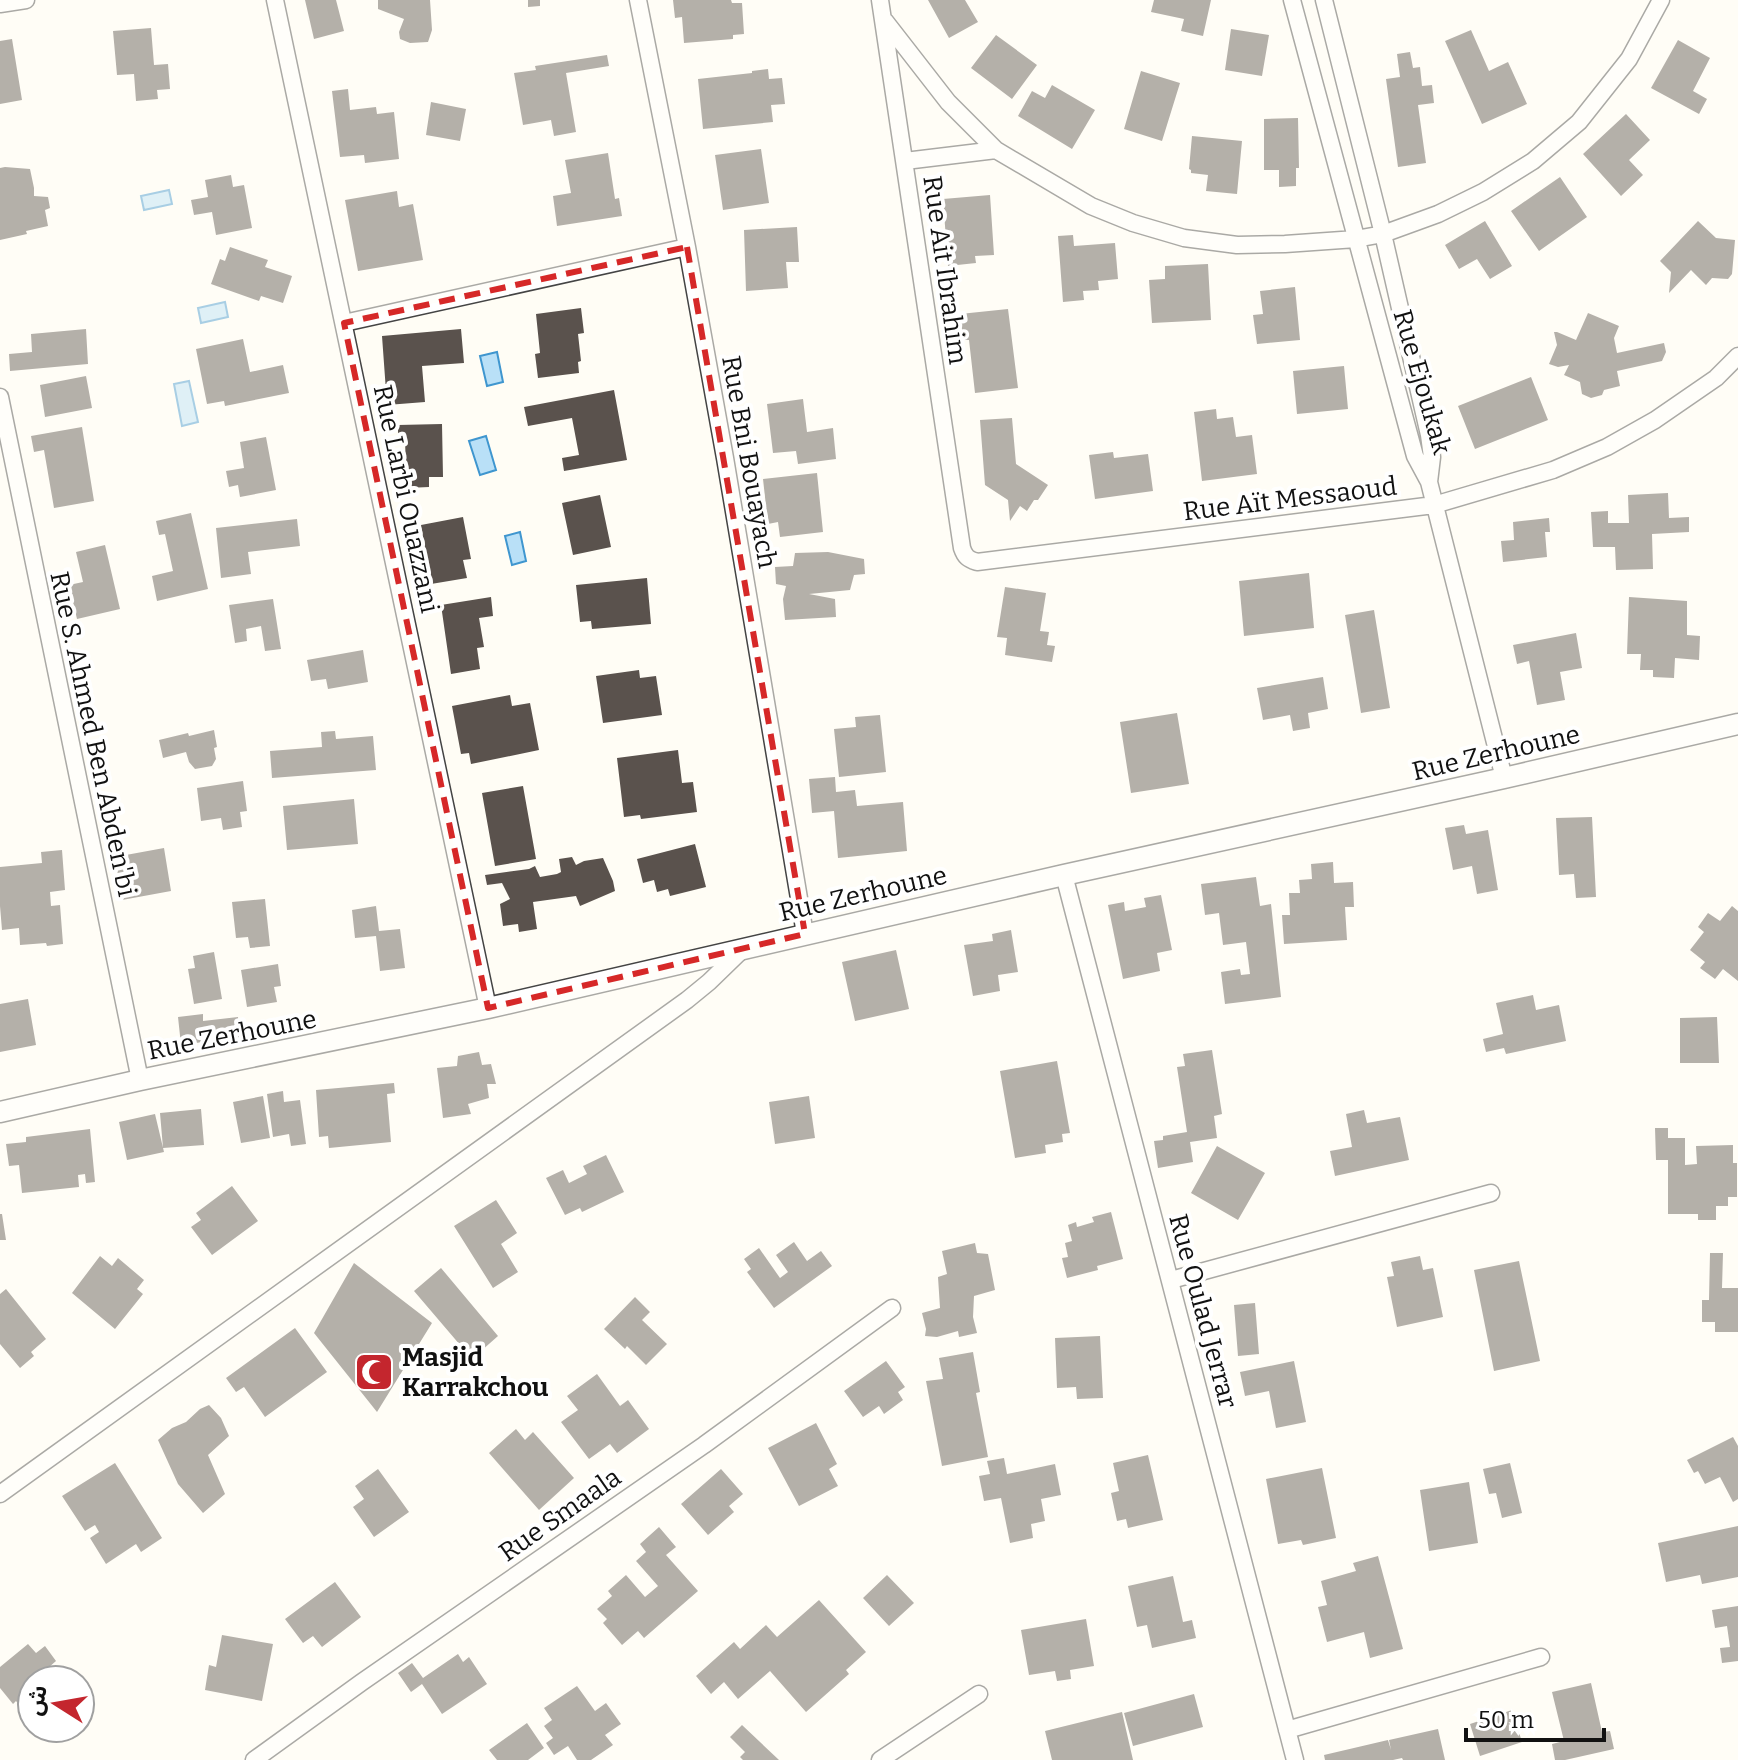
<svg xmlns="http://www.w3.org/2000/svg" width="1738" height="1760" viewBox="0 0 1738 1760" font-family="Bitter,'Noto Sans Arabic',serif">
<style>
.water{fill:#b9e0f7;stroke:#3f96cf;stroke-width:2}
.building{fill:#5a524d}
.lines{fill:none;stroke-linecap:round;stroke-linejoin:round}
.minor-casing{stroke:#444;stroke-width:19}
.tertiary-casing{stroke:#444;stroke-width:23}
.minor{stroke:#fff;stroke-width:16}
.tertiary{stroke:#fff;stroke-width:20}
.marked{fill:none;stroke:#d62828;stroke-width:6;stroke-dasharray:16 10;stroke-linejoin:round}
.labels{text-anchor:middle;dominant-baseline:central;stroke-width:8;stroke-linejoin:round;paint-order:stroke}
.street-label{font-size:26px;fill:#111;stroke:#fff}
.poi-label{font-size:26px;font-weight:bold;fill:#111;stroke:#fff;text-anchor:start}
</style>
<rect width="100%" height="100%" fill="#fffdf5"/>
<path class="water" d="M169 190 172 204 144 210 141 196Z
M225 302 228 317 201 323 198 308Z
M497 352 503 382 487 386 480 356Z
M189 381 198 422 182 426 174 384Z
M486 436 496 470 480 475 469 441Z
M520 532 526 561 512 565 505 536Z"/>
<path class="building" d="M305 0H336L344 31 314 39Z
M378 0H430L432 30 428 42 410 43 400 39 399 32 404 19 378 9Z
M528 0H540V6L528 7Z
M673 0H731L732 3H742L744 34 733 35V39L684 43 682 17 675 18Z
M928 0H965L978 22 949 38Z
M1154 0H1211L1203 36 1181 31 1184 19 1151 12Z
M151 28 154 65 168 64 170 89 157 90 158 99 136 101 134 74 117 75 113 31Z
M1231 29 1269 35 1262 76 1225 70Z
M1471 30 1489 71 1508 62 1527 104 1482 124 1445 41Z
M996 35 1037 65 1012 99 971 68Z
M12 39 22 100 0 104V41Z
M1678 40 1710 58 1693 91 1707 99 1699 114 1651 88Z
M1410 52 1413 68 1420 67 1422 86 1432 85 1434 103 1418 105 1426 163 1398 167 1386 79 1400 77 1397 54Z
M607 55 609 66 566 73 576 132 554 136 551 120 523 125 514 73 536 70 535 66Z
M768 69 769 79 782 78 785 104 771 105 773 122 703 129 698 79 752 73V71Z
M1141 71 1180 83 1162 141 1124 129Z
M1052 85 1095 110 1072 149 1018 116 1032 91 1045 98Z
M348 89 350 110 376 107 377 114 394 112 399 159 365 163 364 155 340 157 332 91Z
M431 102 466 109 460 141 426 135Z
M1626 114 1650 140 1629 160 1643 175 1621 196 1583 154Z
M1298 118 1299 168H1296V186L1279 187V170H1264V119Z
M1192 136 1242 141 1237 194 1206 191 1208 175 1191 173V170L1189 169Z
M761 149 769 203 723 210 715 155Z
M608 153 615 199 619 198 622 216 557 226 553 196 571 193 565 160Z
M5 167 30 169 34 188V196L48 197 50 208 45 210 48 226 26 231 27 234 0 240V168Z
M231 175 233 187 244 185 252 228 216 235 212 212 194 215 191 200 208 197 205 180Z
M1560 177 1587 217 1539 251 1511 211Z
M397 191 399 207 413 204 423 260 358 271 345 200Z
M990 195 994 255 975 256 976 263 948 266 943 199Z
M1485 221 1512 266 1490 279 1477 259 1459 269 1445 245Z
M1698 221 1716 238 1735 240 1732 274 1728 279 1712 278 1706 285 1691 270 1669 293 1671 272 1660 261Z
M797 227 799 262H786L788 288 746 291 744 230Z
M1073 235 1074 246 1115 243 1118 279 1098 281 1099 290 1083 291 1084 300 1063 302 1058 236Z
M230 247 268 260 265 267 292 276 283 303 261 296 259 301 211 284 220 259 225 261Z
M1208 264 1211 320 1152 323 1149 280 1165 279V266Z
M1295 287 1300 340 1257 344 1253 315 1263 314 1260 291Z
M581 308 584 333 578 334 581 361 578 362 579 373 538 378 535 354 540 353 536 314Z
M1008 309 1018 388 975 393 969 340H963L960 314Z
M1588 313 1619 326 1614 338 1617 353 1664 343 1666 352 1662 361 1617 371 1620 386 1604 390 1602 395 1591 398 1582 394 1580 382 1564 375 1569 365 1558 367 1549 364 1557 345 1554 332H1557L1576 340Z
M86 329 88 364 10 371 9 354 32 352 31 334Z
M461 329 464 363 422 366 425 402 387 405 382 336Z
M243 339 250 372 283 365 289 393 225 406 224 401 207 404 196 349Z
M1344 366 1348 409 1297 414 1293 371Z
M86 376 92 408 45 417 40 385Z
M1531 377 1548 420 1475 449 1458 406Z
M614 390 627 460 564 471 562 458 579 455 572 418 528 426 524 407Z
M803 399 807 432 833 428 836 459 798 464 796 451 773 453 767 404Z
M1216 409 1217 419 1233 417 1236 437 1252 435 1257 474 1202 481 1194 412Z
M1012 418 1016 464 1048 485 1038 500H1034L1027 511 1020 506 1010 521 1008 500 985 485 980 420Z
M442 424 443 477H429V487L407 488 405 442H398V425Z
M82 427 94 501 54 508 44 450 34 452 31 436Z
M266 437 276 490 240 497 238 485 229 487 226 471 244 468 240 442Z
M1113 452 1114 458 1148 454 1153 491 1095 499 1089 455Z
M817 473 823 532 780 537 778 522 768 524 763 479Z
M1668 493 1669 518 1689 517V532L1652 534 1653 569 1616 570 1615 547H1593L1591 512 1608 511V523H1629L1628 495Z
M600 495 611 547 573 555 562 503Z
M191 513 208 589 157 601 152 576 173 571 165 534 159 535 156 521Z
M463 517 471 559 463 560 467 578 431 584 421 525Z
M1549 518 1550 532H1545L1547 557 1503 562 1501 541 1514 540 1513 522Z
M297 519 300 546 248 552 251 574 221 578 216 528Z
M105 545 120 609 77 619 69 585 83 582 76 552Z
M828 552 864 559 865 574 854 575 850 590 809 594 835 599 836 617 785 620 783 599 786 586 776 584 775 567 793 566 795 553Z
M1309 573 1314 628 1244 636 1239 581Z
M647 578 651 624 592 629 591 621 580 622 576 585Z
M1005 587 1046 593 1040 631 1049 632 1047 645 1055 646 1052 662 1005 655 1007 638 997 637Z
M491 597 493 616 479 618 484 647 477 648 480 669 451 674 441 605Z
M1629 597 1687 601V635L1700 636 1699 660 1675 658 1674 678 1653 677V670H1640L1641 654H1627Z
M273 599 281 649 265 651 261 626 246 629 247 641 235 643 229 605Z
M1374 610 1390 708 1361 713 1345 615Z
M1576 633 1582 668 1560 672 1565 700 1537 705 1529 661 1517 664 1513 645Z
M363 650 368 682 328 689 326 679 311 681 307 660Z
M639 670 640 678 656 676 662 715 603 723 596 676Z
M1323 677 1328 709 1308 713 1310 728 1293 731 1290 715 1263 720 1257 688Z
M510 695 512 706 530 703 539 750 471 764 469 753 461 754 452 706Z
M1177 713 1189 784 1131 793 1120 722Z
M880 715 886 772 839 777 834 729 856 727 855 717Z
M214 730 217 747 214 748 216 759 212 766 195 769 189 762 186 752 163 758 159 740 188 733 189 736Z
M335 731 336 739 373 736 376 770 272 778 270 751 322 747 321 732Z
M678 750 682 783 693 782 697 812 641 819 640 815 624 817 617 758Z
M835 777 836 792 855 790 857 806 903 802 907 851 838 858 834 811 812 813 809 779Z
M243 781 247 811 240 812 242 827 223 830 221 818 201 821 197 788Z
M523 786 536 859 495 866 482 793Z
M354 799 358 844 287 850 283 806Z
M1592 817 1596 897 1576 898 1574 874 1559 875 1556 818Z
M1464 825 1466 834 1488 830 1498 890 1477 894 1472 866 1453 870 1445 828Z
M695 844 706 887 670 896 668 889 657 892 654 880 643 883 637 859Z
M164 848 171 891 122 900 115 857Z
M62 850 65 890 50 892 51 906 60 905 63 944 47 946 46 943 20 945 19 928 2 930 0 906V867L42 863 41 852Z
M572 857 576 865 584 861 603 858 613 881 615 891 580 906 576 896 533 902 537 929 519 932 518 924 503 926 500 904 510 899 502 883 487 885 485 875 529 869 535 866 540 877 557 874 561 872 559 859Z
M1333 862 1334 883 1353 882 1354 907H1345L1347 940 1284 944 1282 915H1290L1289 893H1300L1299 880 1312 879 1311 864Z
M1256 877 1260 906 1271 904 1281 997 1225 1004 1221 972 1240 969 1241 975 1250 974 1246 942 1223 945 1219 913 1205 915 1201 884Z
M1161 895 1172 950 1157 953 1160 971 1123 979 1108 905 1124 902 1125 911 1146 907 1144 898Z
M265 899 270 946 250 948 248 937 236 938 232 902Z
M376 906 379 931 400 929 405 968 380 971 376 936 355 938 352 910Z
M1732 906 1738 911V981L1723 969 1715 979 1700 968 1705 962 1690 950 1704 932 1698 927 1708 913 1720 921Z
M1011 930 1018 972 998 975 1000 991 973 996 964 945 993 941 992 934Z
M896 950 909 1009 855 1021 842 962Z
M214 952 222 999 194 1004 188 969 195 968 193 956Z
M278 964 281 986 274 987 277 1002 247 1007 241 970Z
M1533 995 1536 1010 1559 1005 1566 1041 1506 1054 1504 1048 1486 1052 1483 1039 1503 1034 1496 1003Z
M28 999 36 1045 0 1052V1004Z
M203 1014V1021L238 1017 240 1037 181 1045 178 1017Z
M1717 1017 1719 1063H1680V1018Z
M1212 1050 1222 1114 1214 1116 1217 1138 1190 1142 1193 1162 1158 1168 1154 1141 1163 1140V1136L1187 1132 1177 1067 1185 1066 1183 1054Z
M479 1052 482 1065 491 1064 496 1084H487L489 1098 468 1104 471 1114 443 1118 437 1068 457 1066 458 1056Z
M1057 1061 1070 1133 1062 1134 1063 1142 1045 1145 1046 1153 1015 1158 1000 1071Z
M394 1083 395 1093 387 1094 391 1142 329 1148 328 1136 319 1137 316 1090Z
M283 1091 284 1102 300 1100 306 1144 291 1146 289 1134 273 1137 267 1094Z
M263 1096 270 1138 241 1143 233 1102Z
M809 1096 815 1138 775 1144 769 1102Z
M201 1109 204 1145 163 1148 160 1113Z
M1364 1110 1367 1123 1400 1117 1409 1160 1335 1176 1330 1151 1352 1147 1346 1114Z
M155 1114 164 1152 127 1160 119 1122Z
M1655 1128H1668V1138H1685V1165L1697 1164 1696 1146 1733 1145V1163H1737V1197H1728V1206H1716V1220H1698V1214H1668V1160H1656Z
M90 1129 95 1182 86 1183 85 1174 78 1175 79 1187 22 1193 19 1165 9 1166 6 1144 26 1142V1137Z
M1217 1146 1265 1173 1238 1220 1191 1193Z
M606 1155 624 1192 582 1212 580 1208 565 1215 546 1178 563 1170 569 1183 587 1174 583 1166Z
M232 1186 258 1221 212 1255 191 1227 201 1220 196 1213Z
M496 1200 517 1233 501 1244 518 1272 493 1288 454 1226Z
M1111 1212 1123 1259 1097 1266 1098 1270 1067 1278 1062 1258 1068 1257 1065 1243 1072 1241 1068 1225 1076 1222 1077 1227 1094 1222 1092 1217Z
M0 1214H2L6 1240H0Z
M794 1242 807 1261 821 1251 832 1266 774 1308 747 1272 751 1269 744 1259 759 1248 780 1278 788 1272 776 1255Z
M975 1243 977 1253 988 1254 995 1290 974 1296 973 1317 977 1333 959 1337 958 1331 937 1337 925 1336 926 1329 922 1313 940 1308 938 1277 947 1274 942 1251Z
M1710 1253H1723L1722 1288H1738V1332H1715V1322H1702V1300H1709Z
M100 1256 112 1266 118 1258 144 1280 137 1289 143 1294 115 1329 72 1293Z
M1420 1256 1423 1270 1433 1268 1443 1317 1397 1327 1387 1277 1394 1276 1391 1262Z
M1519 1261 1540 1361 1494 1371 1474 1270Z
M354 1263 432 1323 377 1412 314 1333Z
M441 1268 498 1336 472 1359 414 1291Z
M6 1289 46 1339 31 1352 34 1356 20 1368 0 1344V1294Z
M635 1297 650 1312 642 1320 667 1344 646 1365 627 1346 625 1349 604 1329Z
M1255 1303 1259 1354 1238 1356 1234 1305Z
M295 1328 327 1372 265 1417 244 1387 236 1392 226 1378Z
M1100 1336 1103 1398 1077 1399 1076 1387 1057 1388 1055 1338Z
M973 1352 980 1392 976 1393 988 1457 942 1466 926 1381 943 1379 939 1358Z
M886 1361 905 1387 898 1392 903 1400 884 1414 879 1406 863 1417 844 1391Z
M1294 1361 1306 1422 1276 1428 1269 1391 1245 1396 1240 1372Z
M597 1374 620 1406 628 1400 649 1429 617 1453 610 1444 589 1459 561 1422 578 1410 567 1396Z
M209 1405 221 1418 229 1436 208 1455 225 1494 203 1513 178 1484 158 1440 172 1428 186 1422 200 1409Z
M816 1423 837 1464 829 1469 838 1486 799 1506 768 1448Z
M516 1429 525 1440 533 1432 574 1478 539 1510 489 1453Z
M1733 1437 1738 1446V1499L1733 1502 1720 1477 1705 1484 1698 1471 1694 1473 1687 1460Z
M1148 1455 1163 1520 1128 1528 1126 1519 1117 1521 1111 1493 1119 1491 1113 1463Z
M1004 1458 1007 1474 1055 1464 1061 1495 1041 1499 1045 1521 1031 1524 1033 1538 1010 1543 1001 1498 984 1501 979 1476 990 1474 987 1461Z
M115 1463 162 1538 141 1552 136 1544 106 1564 90 1538 99 1532 95 1525 85 1531 62 1496Z
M1510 1463 1522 1513 1502 1518 1496 1493 1489 1494 1483 1469Z
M1322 1468 1336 1538 1303 1545 1301 1540 1278 1544 1266 1479Z
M378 1469 409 1512 374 1537 353 1507 364 1499 355 1486Z
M721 1469 743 1494 729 1506 734 1512 708 1535 681 1504Z
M1469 1482 1478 1543 1429 1551 1420 1490Z
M1738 1526V1577L1702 1584 1700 1575 1666 1582 1658 1543Z
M659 1527 676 1547 666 1555 698 1591 644 1638 638 1631 622 1645 603 1623 607 1619 597 1609 612 1596 608 1591 626 1575 645 1597 658 1586 636 1561 646 1552 640 1544Z
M1378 1556 1403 1649 1370 1658 1364 1632 1327 1642 1318 1607 1327 1605 1321 1581 1356 1571 1353 1563Z
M887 1575 914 1603 889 1626 863 1598Z
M1173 1576 1183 1622 1192 1620 1196 1638 1152 1648 1147 1625 1137 1627 1128 1586Z
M335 1582 361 1617 322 1647 313 1636 303 1643 285 1619Z
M819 1600 866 1652 846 1670 849 1674 806 1712 770 1671 738 1699 724 1682 711 1694 696 1676 734 1642 740 1649 766 1625 777 1637Z
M1738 1606V1661L1722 1663 1720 1648 1730 1647 1727 1626 1715 1628 1712 1610Z
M1086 1619 1094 1666 1070 1670 1071 1679 1057 1681 1055 1671 1029 1675 1021 1630Z
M222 1635 273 1644 262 1701 205 1690 209 1665 216 1667Z
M28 1644 36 1653 45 1646 56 1661 48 1668 58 1680H32V1722L16 1701 13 1704 0 1688V1667Z
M458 1654 463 1662 469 1657 487 1684 442 1714 422 1684 411 1692 398 1673 412 1663 423 1678Z
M1591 1683 1602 1732 1610 1731 1614 1749 1565 1760H1555L1552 1744 1564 1741 1552 1692Z
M577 1686 595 1711 606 1703 621 1724 605 1735 613 1745 591 1760H577L568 1746 554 1755 546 1743 553 1738 544 1726 552 1720 544 1708Z
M1194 1694 1203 1727 1133 1746 1124 1713Z
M1512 1710 1522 1742 1480 1756 1470 1724Z
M1122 1712 1133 1760H1052L1045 1731Z
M527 1723 544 1748 528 1760H497L489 1750Z
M742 1725 779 1760H743L740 1757 745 1752 730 1737Z
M1438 1729 1445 1760H1403L1402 1758 1393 1760H1325L1324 1755 1388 1740 1391 1750 1389 1740Z"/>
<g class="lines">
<defs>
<path id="minor" d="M275 0 488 1008
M638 0 687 247 725 458 805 934
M880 0 962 548C965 557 968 559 977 562L1434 505 1553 470 1607 447 1655 420 1716 378 1738 356
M1292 0 1415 456 1429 482 1504 778
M1324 0 1383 234 1429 435 1432 457 1429 482
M0 4 26 0
M885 21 948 102 996 150 1091 206 1133 223 1184 238 1237 245 1285 244 1356 239 1383 234 1438 214 1483 192 1533 161 1579 122 1629 59 1661 0
M905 161 996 150
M344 323 687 247
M0 397 140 1080
M1064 875 1295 1760
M1171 1280 1491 1193
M0 1494 687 1000 709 982 742 950
M1287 1730 1541 1657
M254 1760 362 1682 704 1445 892 1308
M880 1760 979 1694"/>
<path id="tertiary" d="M0 1112 140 1080 488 1008 1064 875 1504 778 1738 724"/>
</defs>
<use href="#minor" class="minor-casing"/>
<use href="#tertiary" class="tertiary-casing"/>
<use href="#minor" class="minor"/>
<use href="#tertiary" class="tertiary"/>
</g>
<path d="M0 0H1738V1760H0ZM687 247 805 934 488 1008 344 323Z" fill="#fffdf5" fill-opacity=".55" fill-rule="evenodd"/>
<path class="marked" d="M687 247 805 934 488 1008 344 323Z"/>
<defs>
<symbol id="mosque-square" viewBox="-11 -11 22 22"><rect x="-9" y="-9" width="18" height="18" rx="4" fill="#c4262e" stroke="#fff"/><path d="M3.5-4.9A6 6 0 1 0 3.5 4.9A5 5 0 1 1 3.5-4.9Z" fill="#fff"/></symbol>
</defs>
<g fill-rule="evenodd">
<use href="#mosque-square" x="352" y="1350" width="44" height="44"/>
</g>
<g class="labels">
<g class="street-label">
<text transform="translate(945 270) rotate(82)">Rue Ait Ibrahim</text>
<text transform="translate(1422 382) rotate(74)">Rue Ejoukak</text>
<text transform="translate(749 462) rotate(80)">Rue Bni Bouayach</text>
<text transform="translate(406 499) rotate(78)">Rue Larbi Ouazzani</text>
<text transform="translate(1290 499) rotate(-7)">Rue Aït Messaoud</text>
<text transform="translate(93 734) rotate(78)">Rue S. Ahmed Ben Abden'bi</text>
<text transform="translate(1496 753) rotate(-13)">Rue Zerhoune</text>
<text transform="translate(863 894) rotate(-13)">Rue Zerhoune</text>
<text transform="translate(232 1035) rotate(-11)">Rue Zerhoune</text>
<text transform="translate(1203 1311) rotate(75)">Rue Oulad Jerrar</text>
<text transform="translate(560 1515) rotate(-35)">Rue Smaala</text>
</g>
<g class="poi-label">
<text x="402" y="1357">Masjid<tspan x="402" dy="30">Karrakchou</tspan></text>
</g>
</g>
<g transform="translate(56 1704) rotate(281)"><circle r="38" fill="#ffffff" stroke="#a0a0a0" stroke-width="2"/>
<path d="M0-6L14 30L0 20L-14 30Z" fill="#c4262e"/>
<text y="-12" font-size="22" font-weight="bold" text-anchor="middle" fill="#111111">ش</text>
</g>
<path d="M1466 1728v12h138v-12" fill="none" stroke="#111111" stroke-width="4"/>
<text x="1478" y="1728" font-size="24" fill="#111111" stroke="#ffffff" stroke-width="6" paint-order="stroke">50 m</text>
</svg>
